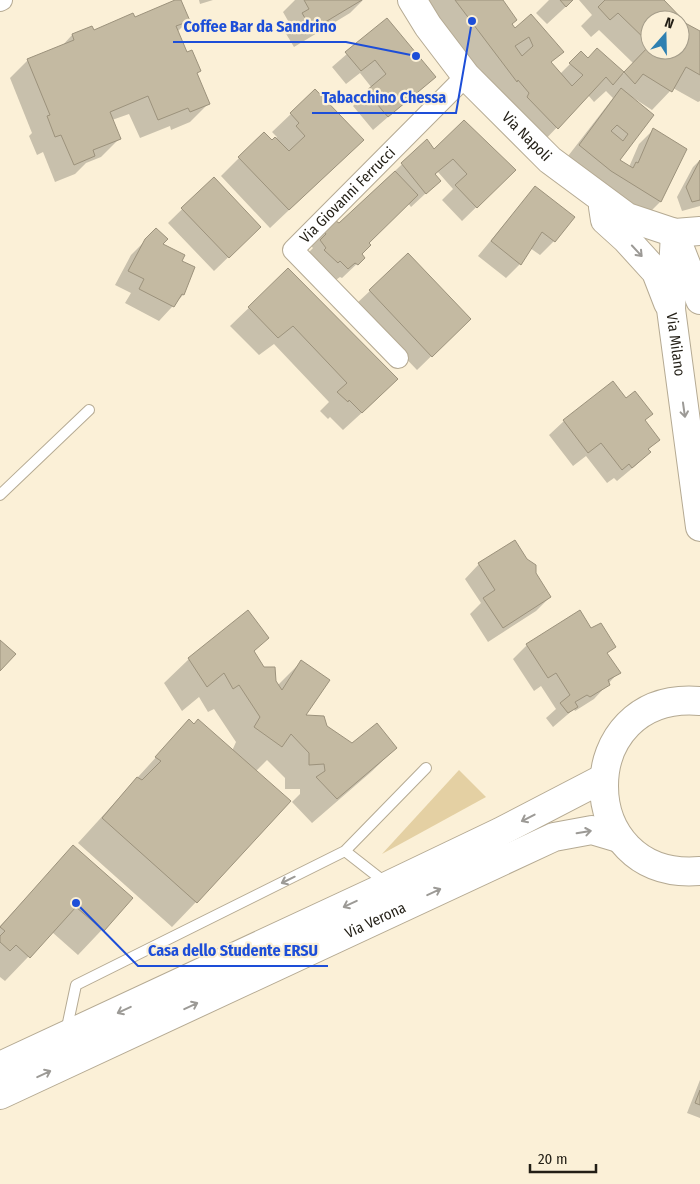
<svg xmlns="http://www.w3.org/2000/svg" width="700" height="1184" viewBox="0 0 700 1184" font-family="'Fira Sans Condensed',sans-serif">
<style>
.green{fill:#e4d0a3}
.shadow{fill:#0003;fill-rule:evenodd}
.building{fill:#c4baa2;stroke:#9c927c;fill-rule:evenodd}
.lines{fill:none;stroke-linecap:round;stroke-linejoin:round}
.lane-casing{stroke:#b5aa93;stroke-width:12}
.street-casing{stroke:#b5aa93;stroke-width:22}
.secondary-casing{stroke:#b5aa93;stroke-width:30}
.lane{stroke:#fff;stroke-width:10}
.street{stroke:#fff;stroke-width:20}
.secondary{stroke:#fff;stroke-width:28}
.oneway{stroke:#9c9a96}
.labels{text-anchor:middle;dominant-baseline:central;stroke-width:4.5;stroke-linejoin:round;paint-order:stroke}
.street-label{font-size:15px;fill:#221e15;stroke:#fbf0d7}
.leader{fill:none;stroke:#1d4ed8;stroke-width:2}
.callout-dot{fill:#1d4ed8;stroke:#fbf0d7;stroke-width:2}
.callout-label{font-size:16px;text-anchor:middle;font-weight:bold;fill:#1d4ed8;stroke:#fbf0d7;stroke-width:4.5;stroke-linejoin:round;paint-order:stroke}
</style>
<rect width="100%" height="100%" fill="#fbf0d7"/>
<path class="green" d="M459 770 486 797 382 854Z"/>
<path class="shadow" d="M180 0 188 21 177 32 186 54 200 71 196 74 208 104 190 122 171 130 170 126 140 138 129 114 112 120 120 138 101 157 86 163 75 174 55 182 43 152 37 155 29 136 32 133 10 78 28 60 62 46 72 35 92 28 93 31 134 18Z
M199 0H213L200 4Z
M295 0H363L350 13 294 47 285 32 291 26 283 12Z
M423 0H501L515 30 562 52 550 63 560 74 581 53 588 59 598 50 623 74 633 63 599 30 591 37 581 26 592 15 579 0H662L687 25 700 32V101L698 102 673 88 652 110 632 97 631 98 652 115 618 161 629 167 639 144 653 130 660 202 646 216 565 160 613 98 606 91 594 102 588 95 539 146ZM650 20H680V50H650Z
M549 0H573L547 24 536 13Z
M386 20 434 77 373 130 353 106 372 88 360 73 346 84 332 67Z
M315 91 344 158 270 228 221 176 239 158 272 142 277 137 272 132Z
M464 122 500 184 462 221 442 200 453 189 438 172 434 175 439 181 411 207 408 203 367 243 360 254 363 258 342 278 340 277 333 282 306 255 313 248 311 246 325 232 339 225 426 141 434 151Z
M700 160V206L682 211 677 197 693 167Z
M214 178 245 241 214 271 168 223Z
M535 187 554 241 540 255 530 248 520 264 506 278 478 256Z
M156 230 162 244 180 261 194 268 183 295 159 321 125 303 131 293 115 285 131 255Z
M408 255 455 333 417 370 355 305Z
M288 270 378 398 343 430 330 417 328 419 320 411 329 402 274 344 259 355 230 326Z
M613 383 626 399 651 414 644 421 658 439 648 450 649 452 635 466 617 481 614 478 607 483 586 456 573 466 549 435 564 421Z
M479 564 550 597 536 611 488 642 470 614 481 603 465 579Z
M591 630 614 647 606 654 619 672 594 699 575 711 574 709 553 727 546 718 556 709 541 686 534 691 513 659 527 645Z
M267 638 253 652 277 686 301 662 304 717 326 727 352 744 396 748 371 772 312 823 292 802 300 794V789H285V778L267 760 255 772 196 902 172 927 78 843 189 721 232 751 236 742 214 709 208 712 199 697 182 711 164 683 189 659Z
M73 847 131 899 78 955 52 932 5 981 0 977V926Z
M700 1080V1118L687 1113Z"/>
<path class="building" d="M175 0H181L190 21 176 26 187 52 192 50 201 71 197 73 210 104 190 112 188 108 158 120 148 96 110 112 121 139 93 150 95 156 74 165 61 135 55 137 47 116 50 115 27 59 74 40 72 34 92 26 94 30 133 13 135 17Z
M304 0H362L312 30 302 13 309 9Z
M455 0H503L517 20 512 24 515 28 531 14 564 52 551 62 572 86 583 75 569 63 581 51 588 58 597 48 624 72 613 85 606 77 558 129 527 97 529 93 518 80 517 82ZM529 37 533 46 522 56 515 46Z
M560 0H573L566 7Z
M605 0H664L687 24 700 31V75L686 67 672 92 643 74 635 84 624 72 650 45V50H680V20H650V44L618 13 610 20 598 7Z
M387 18 436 77 388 117 366 91 386 74 375 60 361 71 345 52Z
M621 88 654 115 620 160 633 168 636 162 638 163 653 128 687 149 661 202 611 171 579 145ZM617 125 628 134 623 141 611 131Z
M315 89 364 140 289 210 238 157 264 132 272 140 275 137 289 151 305 136 296 126 299 123 290 113Z
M464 120 516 170 477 208 455 185 467 174 453 159 435 174 441 181 426 194 401 163 427 139 434 149Z
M700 160V200L692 202 686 187Z
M395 171 418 195 369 243 371 245 362 254 365 258 358 265 355 263 348 269 340 261 338 263 324 250 326 248 320 240 326 234 324 231 336 221 339 223Z
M214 177 261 227 229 258 181 208Z
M535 186 575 217 555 242 542 232 521 265 491 241Z
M156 228 168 239 163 244 185 255 182 261 195 267 184 295 182 294 174 307 139 289 144 279 128 271 145 239Z
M408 253 471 319 432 357 369 290Z
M288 268 398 379 362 413 349 400 348 402 337 392 347 383 293 326 278 338 248 307Z
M613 381 626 398 635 391 653 414 645 420 660 440 648 449 651 452 632 468 629 464 622 470 601 443 588 453 563 420Z
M515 540 527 559 536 565V573L551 597 503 628 483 598 495 590 478 563Z
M248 610 269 638 254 651 264 667H275L276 681 282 690 301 660 330 680 306 715 324 716 327 726 352 743 377 723 397 748 337 799 316 777 325 771 324 764 309 765V753L291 734 282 747 254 727 260 717 239 685 233 689 224 673 207 687 188 658Z
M580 610 591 628 601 623 616 647 607 653 621 673 608 680 610 685 590 697 587 695 575 702 578 707 568 713 560 703 570 695 556 673 548 678 526 644Z
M0 640 16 654 0 671Z
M189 719 194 724 198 719 291 801 197 903 102 818 137 777 142 780 161 761 155 757Z
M73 845 133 898 104 931 76 907 30 958 16 945 10 951 0 942V936L5 931 0 927Z
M700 1090V1105L695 1103Z"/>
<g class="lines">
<defs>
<path id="lane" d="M0 495 89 410
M345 851 426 768
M66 1032 76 985 345 851 386 883"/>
<g id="street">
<path d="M0 1 2 0"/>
<path id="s1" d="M398 358 293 250 466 76"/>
</g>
<g id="secondary">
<path id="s2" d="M412 0 428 26 466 76 550 160 627 217 675 233 700 231"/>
<path d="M603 207 605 220 626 239 656 272 668 303"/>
<path id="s3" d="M675 233 671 309 700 527"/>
<path d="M679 246 700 300"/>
<path d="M700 701C572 690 572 882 700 871"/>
<path d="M0 1066 389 885 500 832 602 779"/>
<path id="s4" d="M0 1095 554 837 592 830 619 838"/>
</g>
</defs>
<use href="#lane" class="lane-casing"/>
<use href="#street" class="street-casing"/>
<use href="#secondary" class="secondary-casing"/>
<use href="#lane" class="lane"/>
<use href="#street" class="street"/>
<use href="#secondary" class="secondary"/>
</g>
<defs><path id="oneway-shaft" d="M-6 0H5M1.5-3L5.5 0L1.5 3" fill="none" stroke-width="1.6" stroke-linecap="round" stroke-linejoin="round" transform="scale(1.25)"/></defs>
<g class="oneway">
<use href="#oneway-shaft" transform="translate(637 251) rotate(47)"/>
<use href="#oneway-shaft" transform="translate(684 410) rotate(82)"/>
<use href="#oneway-shaft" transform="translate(528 818) rotate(153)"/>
<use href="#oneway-shaft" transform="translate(584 832) rotate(-9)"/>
<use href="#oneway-shaft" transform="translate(288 880) rotate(154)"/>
<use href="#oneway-shaft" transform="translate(434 892) rotate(-25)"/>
<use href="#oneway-shaft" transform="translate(350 904) rotate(155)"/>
<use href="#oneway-shaft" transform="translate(191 1006) rotate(-25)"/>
<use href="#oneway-shaft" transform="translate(124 1010) rotate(155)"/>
<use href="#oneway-shaft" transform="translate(44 1074) rotate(-25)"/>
</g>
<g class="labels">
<g class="street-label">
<text stroke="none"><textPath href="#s2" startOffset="179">Via Napoli</textPath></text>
<text stroke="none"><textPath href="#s1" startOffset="228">Via Giovanni Ferrucci</textPath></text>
<text stroke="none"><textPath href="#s3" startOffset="112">Via Milano</textPath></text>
<text stroke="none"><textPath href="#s4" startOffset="414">Via Verona</textPath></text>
</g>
</g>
<path class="leader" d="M416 56L346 42H173M472 21L456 113H312M76 903L138 966H328"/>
<g class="callout-dot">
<circle cx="416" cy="56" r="5"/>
<circle cx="472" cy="21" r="5"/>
<circle cx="76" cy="903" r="5"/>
</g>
<g class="callout-label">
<text x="260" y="32">Coffee Bar da Sandrino</text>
<text x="384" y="103">Tabacchino Chessa</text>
<text x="233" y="956">Casa dello Studente ERSU</text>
</g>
<g transform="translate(665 35) rotate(20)"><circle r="24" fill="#fbf0d7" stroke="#a49c89"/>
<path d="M0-4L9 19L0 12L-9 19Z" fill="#2f80b1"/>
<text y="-8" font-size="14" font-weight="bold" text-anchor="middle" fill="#221e15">N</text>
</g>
<path d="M530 1164v8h66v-8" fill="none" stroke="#221e15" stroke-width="2.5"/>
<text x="538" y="1164" font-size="15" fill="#221e15" stroke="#fbf0d7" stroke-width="4" paint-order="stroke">20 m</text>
</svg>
